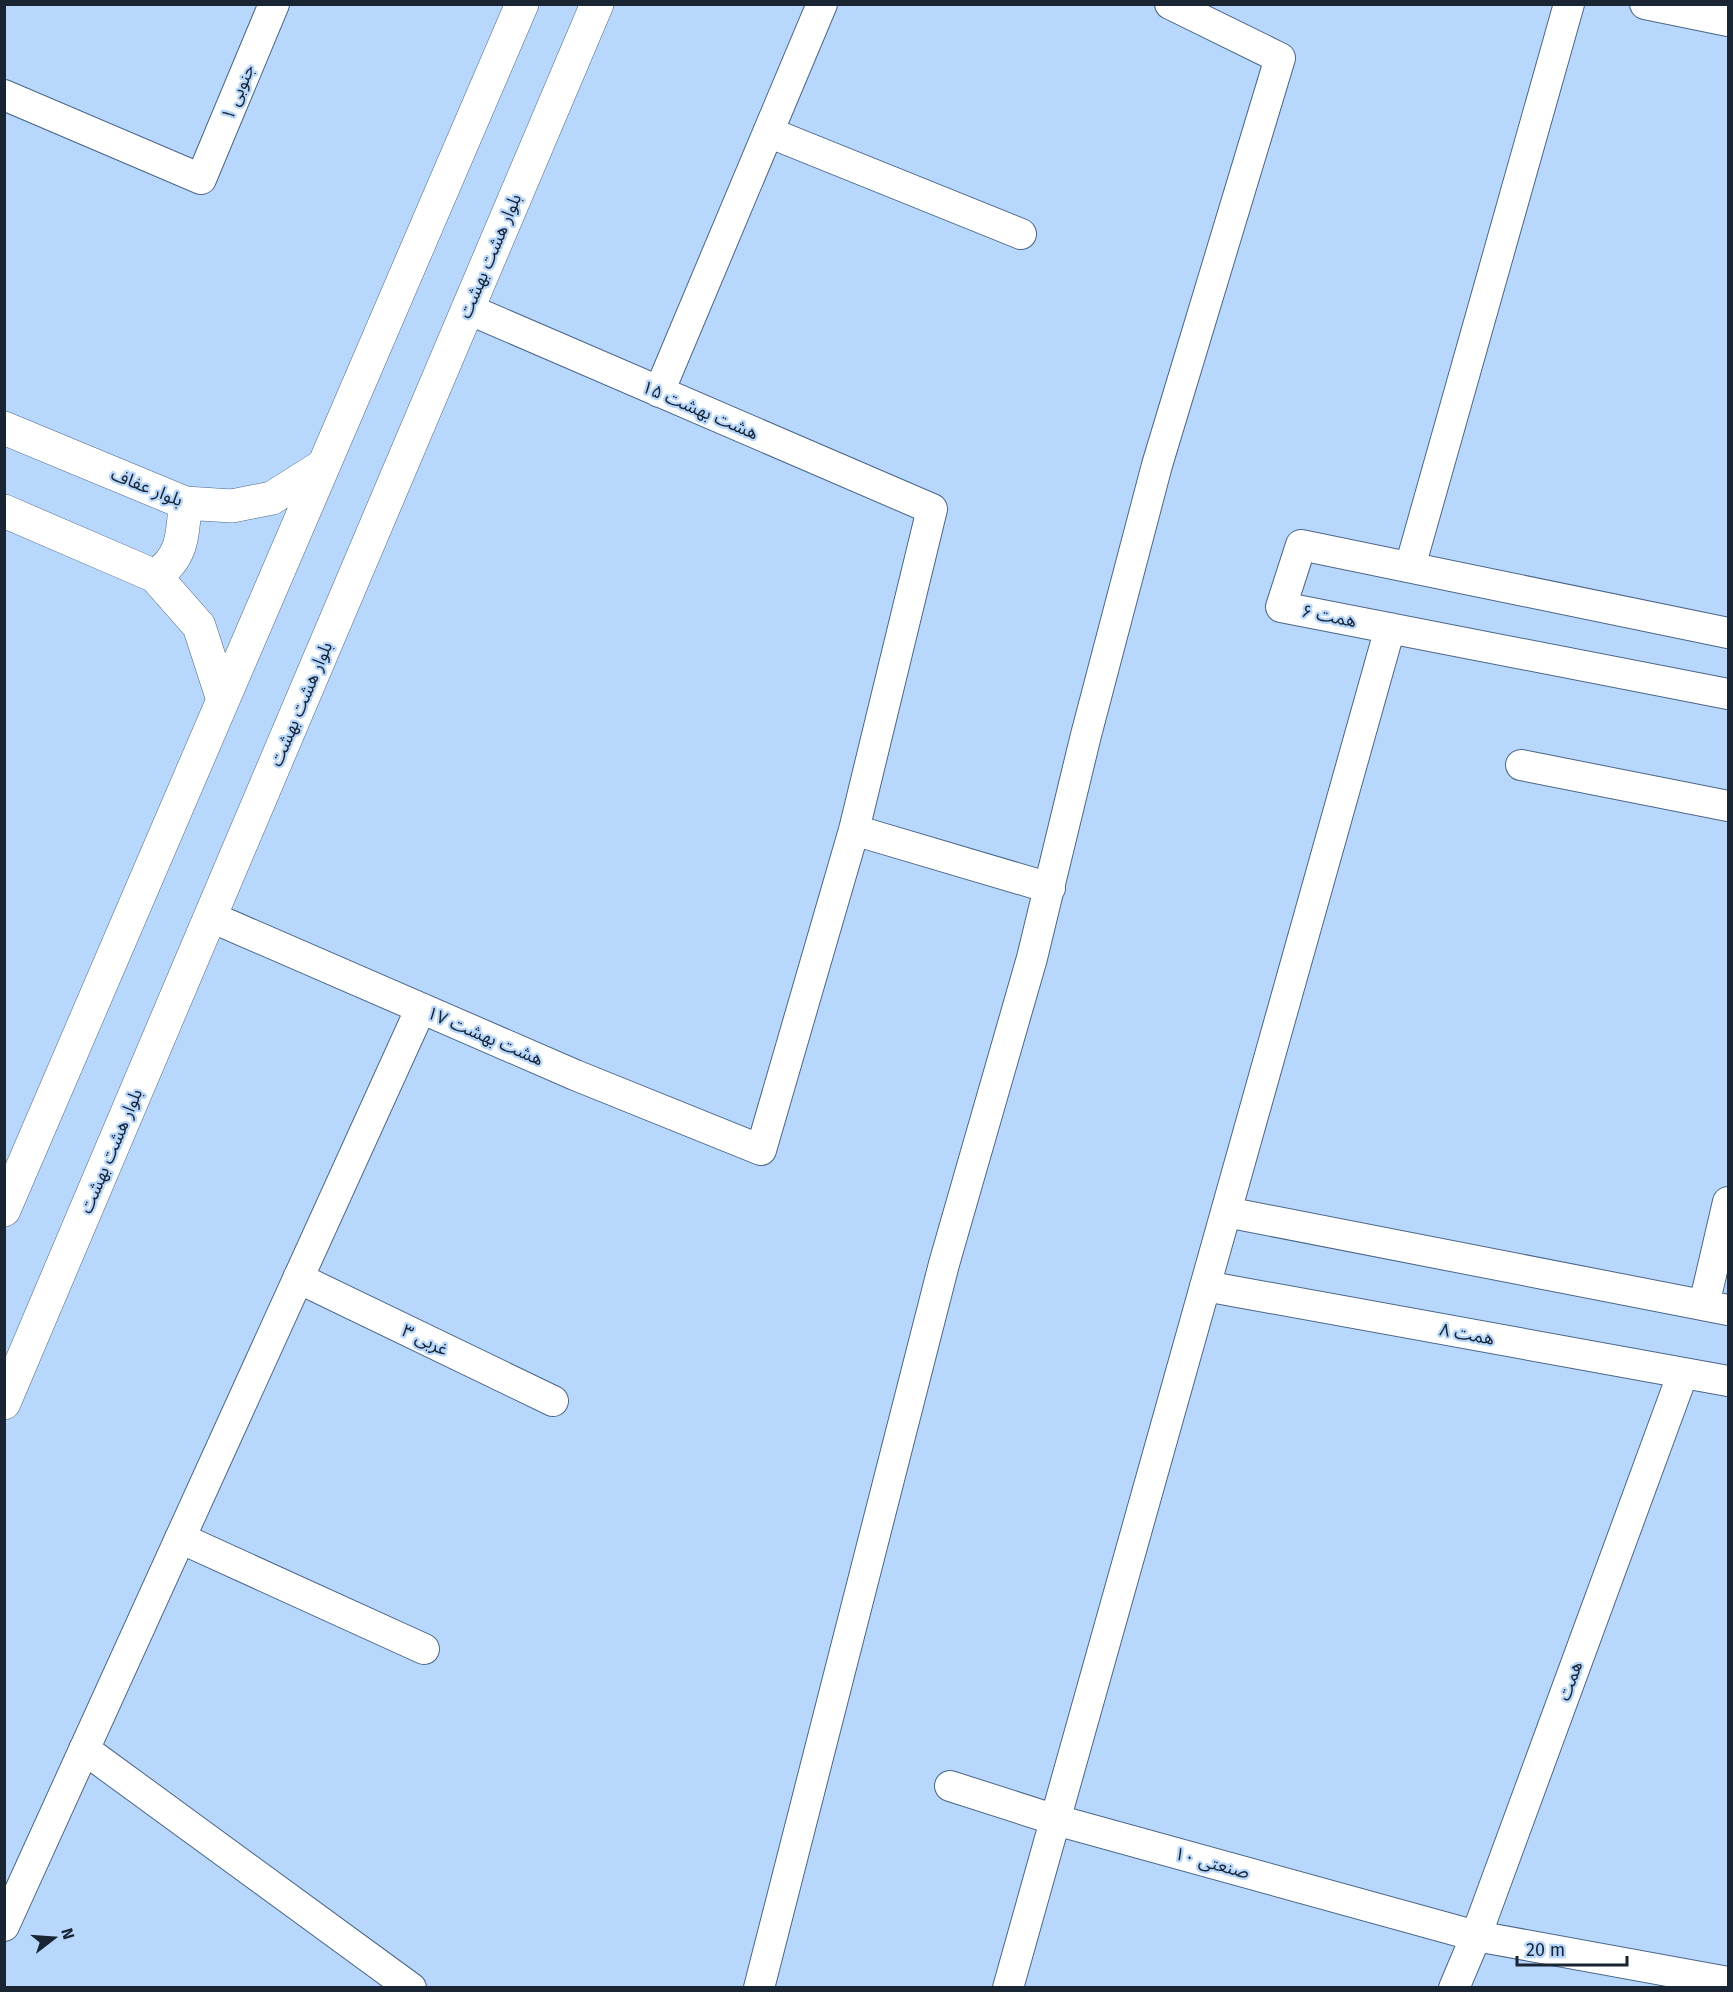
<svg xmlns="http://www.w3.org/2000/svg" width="1733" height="1992" viewBox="0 0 1733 1992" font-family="'Fira Sans','Noto Sans Arabic',sans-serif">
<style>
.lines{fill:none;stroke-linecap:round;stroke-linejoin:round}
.street-casing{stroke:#4b6788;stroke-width:32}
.secondary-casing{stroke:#4b6788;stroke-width:34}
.street{stroke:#fff;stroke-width:30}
.secondary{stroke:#fff;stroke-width:33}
.labels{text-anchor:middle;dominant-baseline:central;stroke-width:4.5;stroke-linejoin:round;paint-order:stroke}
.street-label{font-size:18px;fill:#192533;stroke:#b7d7fd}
</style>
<rect width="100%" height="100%" fill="#b7d7fd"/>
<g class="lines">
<defs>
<path id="street" d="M1645 4 1728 21
M4 95 201 179 274 4
M768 132 1021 234
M659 392 822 4
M1410 567 1569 4
M1728 633 1301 545 1281 607 1728 694
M1521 765 1728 806
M854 830 1050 888
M211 917 575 1075 761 1150 854 830 932 509 468 309
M1226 1212 1728 1310
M298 1278 553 1401
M1205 1286 1728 1381
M1704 1305 1728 1202
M180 1538 424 1649
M84 1749 411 1988
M950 1786 1056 1820 1476 1936 1728 1982
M4 1926 421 1008
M759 1988 944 1264 1032 958 1086 735 1157 465 1280 58 1170 4
M1008 1988 1390 628
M1454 1988 1476 1936 1683 1373"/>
<path id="secondary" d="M4 428 185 503 232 506 272 498 324 465
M4 511 155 576 199 626 223 700
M155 576C183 558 183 534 185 503
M4 1210 522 4
M4 1403 597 4"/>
</defs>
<use href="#street" class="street-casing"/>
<use href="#secondary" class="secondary-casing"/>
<use href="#street" class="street"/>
<use href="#secondary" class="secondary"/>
</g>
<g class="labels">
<g class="street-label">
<text transform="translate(238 92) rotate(-67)">جنوبی ۱</text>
<text transform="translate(490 256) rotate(-67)">بلوار هشت بهشت</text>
<text transform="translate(700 410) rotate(23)">هشت بهشت ۱۵</text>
<text transform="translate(147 487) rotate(22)">بلوار عفاف</text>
<text transform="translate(1329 616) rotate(11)">همت ۶</text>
<text transform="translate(301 704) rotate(-67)">بلوار هشت بهشت</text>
<text transform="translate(485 1036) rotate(23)">هشت بهشت ۱۷</text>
<text transform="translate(111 1151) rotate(-67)">بلوار هشت بهشت</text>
<text transform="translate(1467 1334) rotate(10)">همت ۸</text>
<text transform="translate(425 1340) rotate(26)">غربی ۳</text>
<text transform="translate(1570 1681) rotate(-70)">همت</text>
<text transform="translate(1212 1863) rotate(15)">صنعتی ۱۰</text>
</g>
</g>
<rect width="1733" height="1992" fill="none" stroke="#192533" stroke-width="12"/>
<g transform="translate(54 1938) rotate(73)" stroke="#b7d7fd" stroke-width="4.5" paint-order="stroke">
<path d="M0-4.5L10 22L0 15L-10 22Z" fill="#192533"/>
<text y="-9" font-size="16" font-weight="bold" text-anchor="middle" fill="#192533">N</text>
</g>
<path d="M1517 1956v9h110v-9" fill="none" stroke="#192533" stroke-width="3"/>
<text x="1526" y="1956" font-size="18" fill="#192533" stroke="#b7d7fd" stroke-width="4.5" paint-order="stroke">20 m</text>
</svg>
